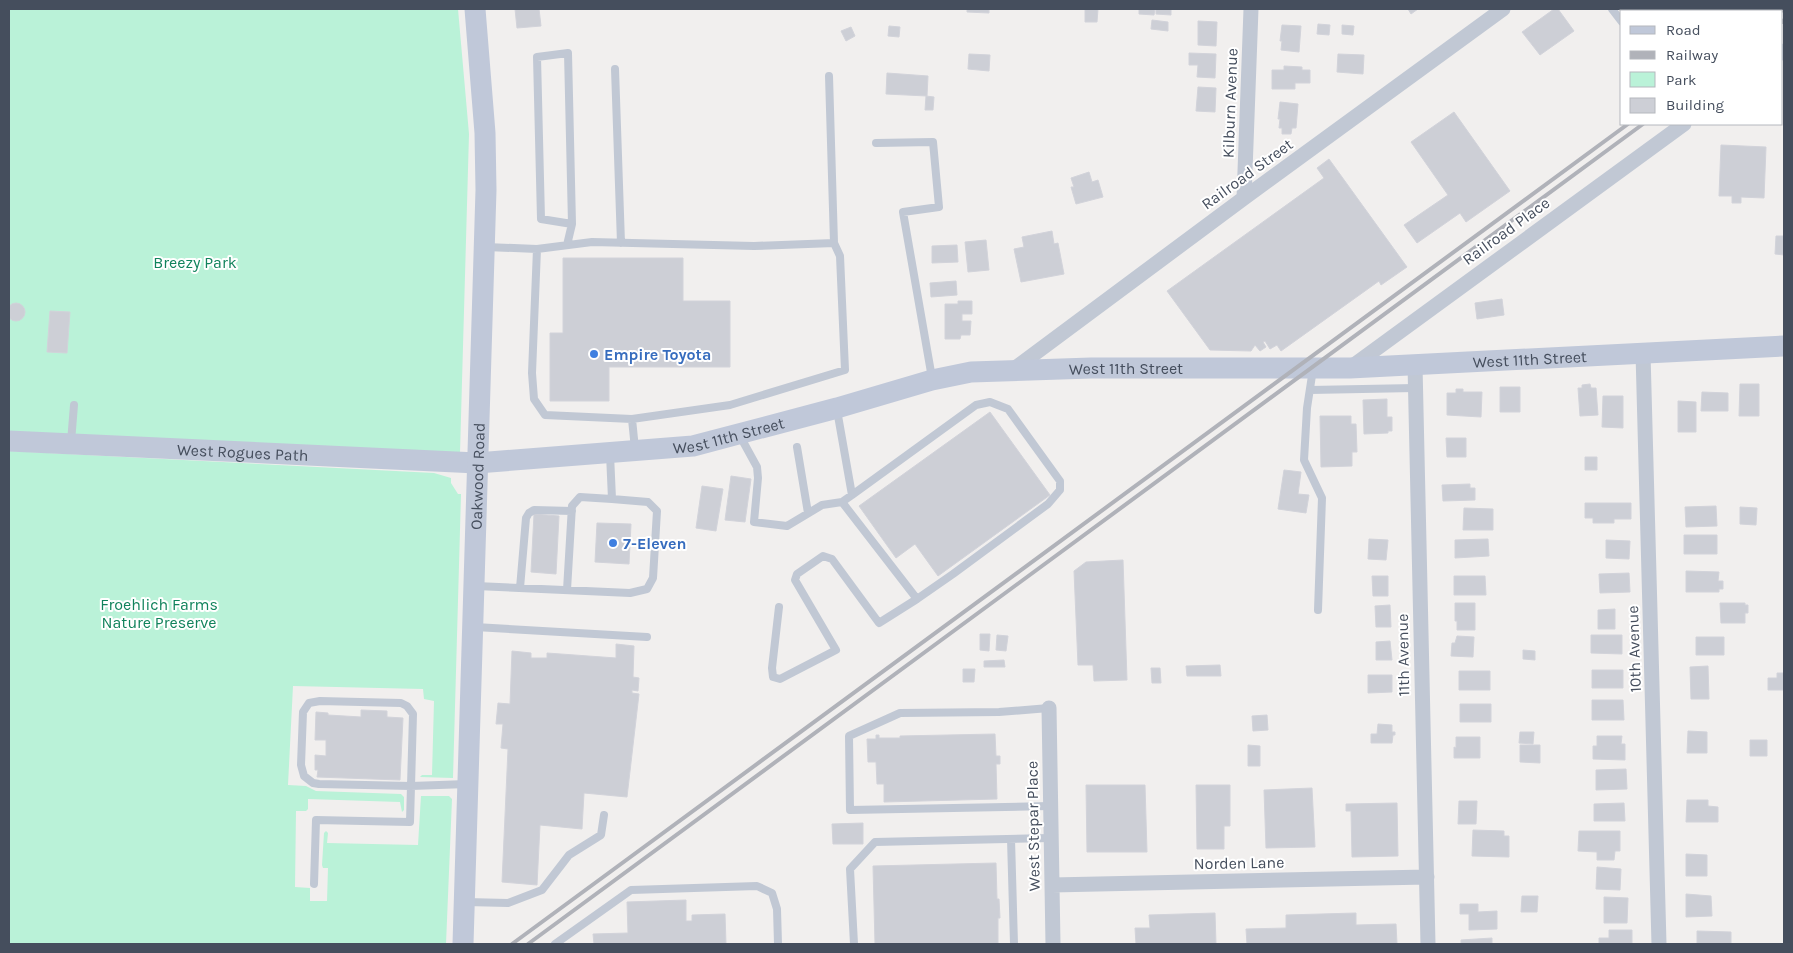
<svg xmlns="http://www.w3.org/2000/svg" width="1793" height="953" viewBox="0 0 1793 953" font-family="Karla,sans-serif">
<style>
.green{fill:#baf2d8}
.building{fill:#cdcfd6;stroke:#d2d3da}
.lines{fill:none;stroke-linecap:round;stroke-linejoin:round}
.lane{stroke:#c1c8d4;stroke-width:8}
.street{stroke:#c1c8d4;stroke-width:15}
.secondary{stroke:#c0c8d9;stroke-width:21}
.rail{stroke:#b0b2b9;stroke-width:4}
.shop-dot{fill:#3f7fe0;stroke:#fff;stroke-width:2}
.labels{text-anchor:middle;dominant-baseline:central;stroke-width:4;stroke-linejoin:round;paint-order:stroke}
.street-label{font-size:16px;fill:#454e5d;stroke:#fff}
.park-label{font-size:16px;fill:#11835c;stroke:#fff}
.shop-label{font-size:16px;font-weight:bold;fill:#366cbe;stroke:#fff;text-anchor:start}
</style>
<rect width="100%" height="100%" fill="#f1efee"/>
<path class="green" d="M9 9H458L469 134 460 453 9 433Z
M9 451 434 473 451 478V483L458 494H461L453 778 420 777 422 775H432L434 701 424 699 423 689 293 686 288 785 306 786 316 791 401 794 404 797V810L402 812 400 802 308 799V809L306 811H296L295 887 310 888V901H327L328 868H323L322 865 324 833 326 831 328 833 327 843 418 845 421 796H449L452 799 446 944H9Z"/>
<path class="building" d="M515 9H539L541 26 517 28Z
M967 9H989V13L967 12Z
M1085 9H1098L1097 22H1085Z
M1139 9H1155L1154 15 1139 14Z
M1156 9H1171V15L1156 14Z
M1408 9H1418L1411 14Z
M1554 9H1558L1574 31 1540 55 1522 32Z
M1623 9H1726L1722 11H1625Z
M1152 20 1168 22V31L1151 29Z
M1198 21 1217 22 1216 46 1198 45Z
M1318 24 1330 25 1329 35 1317 34Z
M1282 25 1301 26 1299 52 1281 50 1282 41H1280Z
M1342 25 1354 26 1353 35 1342 34Z
M889 26 900 27 899 37 888 36Z
M851 27 855 36 846 41 841 31Z
M1189 53 1216 54 1215 78 1197 77 1198 65H1189Z
M969 54 990 55 989 71 968 69Z
M1338 54 1364 55 1363 74 1337 72Z
M1284 66 1302 67V70H1310V83H1295V89H1272V70H1284Z
M887 73 928 76 927 96 886 94Z
M1198 87 1216 88 1215 112 1196 111Z
M926 96 934 97 933 110H925Z
M1280 102 1298 104 1296 128H1292L1291 134H1282V128H1279L1280 119H1278Z
M1454 112 1510 191 1466 222 1460 213 1417 243 1404 225 1448 195 1411 142Z
M1721 145 1766 147 1764 198 1741 197V203H1732V196H1719Z
M1329 159 1407 267 1381 285 1379 281 1281 351 1277 345 1270 349 1265 341 1263 342 1266 347 1260 351 1255 345 1251 351 1210 350 1167 291 1324 178 1317 168Z
M1089 172 1092 182 1098 180 1103 197 1076 204 1071 187H1074L1071 178Z
M1052 231 1054 244 1058 243 1064 274 1021 282 1014 249 1024 247 1022 237Z
M1776 236H1784V255L1775 254Z
M986 240 989 270 968 272 965 242Z
M957 245 958 262 932 263V246Z
M563 258H683V301H730V367H609V401H550V333H563Z
M956 281 957 295 931 297 930 283Z
M1502 299 1504 315 1477 319 1475 303Z
M958 301H972V314H962V321H971L970 335H961L960 339H945V304H958Z
M7 312a9 9 0 1 1 18 0a9 9 0 1 1-18 0Z
M50 311 70 312 67 353 47 352Z
M1590 384 1591 388H1596L1598 415 1580 416 1578 388H1582V385Z
M1740 384H1759V416H1739Z
M1500 387H1520V412H1500Z
M1456 389H1463V392H1482L1481 417 1447 415V393H1456Z
M1702 392 1728 393V411H1701Z
M1603 396H1623V428L1602 427Z
M1387 399V417H1392V431H1388V433L1364 434 1363 400Z
M1678 401 1696 402V432H1678Z
M990 412 1050 495 938 576 915 544 896 558 859 506Z
M1320 416H1351V424H1356L1357 452H1352V466L1321 467Z
M1446 438H1466V457H1447Z
M1585 457H1597V470H1585Z
M1284 470 1301 472 1298 494 1309 495 1306 513 1278 509Z
M731 476 751 479 745 522 725 520Z
M1470 484V488H1475V500L1443 501 1442 485Z
M702 486 723 489 716 531 696 528Z
M1585 503H1631V519H1614V523H1593V518H1585Z
M1716 506 1717 526 1686 527 1685 507Z
M1740 507 1757 508 1756 525 1740 524Z
M1464 508 1493 509V530H1463Z
M534 514 559 516 556 574 531 572Z
M597 523 631 524 629 564 595 562Z
M1684 535H1717V554H1684Z
M1369 539 1388 540 1386 560 1368 559Z
M1488 539 1489 556 1455 558V540Z
M1606 540 1630 541 1629 559 1606 558Z
M1123 560 1127 680 1094 681 1093 665H1078L1074 571 1086 562Z
M1686 571 1719 572 1718 581H1723V589H1719V592H1686Z
M1629 573 1630 592 1600 593 1599 574Z
M1372 576H1388V596H1373Z
M1454 576H1485L1486 595H1454Z
M1455 603H1475V630H1457V621H1455Z
M1720 603H1745V605H1748V613H1745V623H1721Z
M1390 605 1391 627H1376L1375 606Z
M1615 609V629H1598V610Z
M980 634H990L989 651 980 650Z
M997 635 1008 636 1006 651 996 650Z
M1591 635H1622V654L1591 653Z
M1457 636 1474 637 1473 657 1451 656 1452 643H1455Z
M1696 637H1724V655H1696Z
M1390 641 1392 660H1376V642Z
M616 644 634 646 633 677 639 678 638 691 632 690V693L639 694 627 797 584 793 582 829 540 825 537 885 502 882 508 749 501 748 503 724H496L498 703 510 704 512 651 531 653V658H547V653L616 658Z
M1523 650 1535 651V660L1523 659Z
M1004 660 1005 667H984V661Z
M1220 665 1221 676H1187L1186 666Z
M1708 666 1709 699H1691L1690 667Z
M1151 668H1160L1161 683H1152Z
M963 669H975L974 682H963Z
M1592 670H1623V688H1592Z
M1459 671H1490V690H1459Z
M1777 673H1784V690H1768V678H1777Z
M1368 675H1392V692L1368 693Z
M1592 700H1623L1624 720H1592Z
M1460 704H1491V722H1460Z
M361 710 387 711V717L403 718 400 780 317 777 318 770H315V755L326 756V740H315L316 712 328 713V715L361 717Z
M1267 715 1268 730 1253 731 1252 716Z
M1378 724 1392 725V732H1395V735H1393L1392 743H1371V734H1377Z
M1688 731 1707 732V753H1687Z
M1520 732H1534L1533 744 1519 743Z
M995 734 996 756H1000V764H996L997 799 884 802V784H877L876 762H868L867 739H876V735H879V738H900V736Z
M1597 736H1622L1621 744H1625V760L1593 759V746H1597Z
M1456 737H1480V758H1454V747L1456 748Z
M1750 740H1767V756H1750Z
M1248 745 1260 746V766H1248Z
M1520 745H1540V763L1520 762Z
M1626 769 1627 789 1596 790V770Z
M1086 785H1145L1147 852H1087Z
M1196 785H1230V826H1224V849H1197Z
M1312 788 1315 847 1266 848 1264 790Z
M1687 800H1708V806L1718 807V822H1686Z
M1459 801H1477L1476 824H1458Z
M1397 803 1398 856 1352 857 1351 811H1346V804Z
M1624 803 1625 821H1594V804Z
M863 823V844H833L832 824Z
M1473 830 1504 831V836H1509V857L1472 856Z
M1579 831H1620V851H1615L1614 860H1597V852L1578 851Z
M1686 854 1707 855V876H1686Z
M996 863 997 899H999L1000 918H998V944H875L873 866Z
M1597 867 1621 869 1620 890 1596 889Z
M1686 894 1711 896 1712 916 1686 917Z
M1522 896H1538L1537 912H1521Z
M1604 897 1628 898 1627 923H1604Z
M686 900V921H692V915L725 914 726 944H583H594L593 934 628 933 627 902Z
M1460 904H1478V912L1497 911V929L1469 930V914H1460Z
M1215 913 1216 944H1136L1135 928H1150L1149 915Z
M1356 913V925L1396 924 1397 944H1247L1246 929 1286 928V915Z
M1609 930H1632V944H1599V938H1609Z
M1697 931 1731 932V944H1697Z
M1492 938V944H1461V940Z"/>
<g class="lines">
<path class="lane" d="M1612 9 1622 22
M1730 11 1734 9
M615 69 621 243
M829 76 834 243
M876 143 933 142 939 207 903 212 932 378
M567 245 572 224 568 53 537 57 541 219 572 224
M486 247 537 249
M1313 369 1307 408 1304 460 1322 498 1318 610
M1310 390 1415 388
M837 410 852 495 976 405 990 402 1008 409 1060 481V490L1048 504 953 574 917 599 842 502 852 495
M632 419 730 405 845 370 840 256 834 243 754 246 592 242 537 249 532 373 534 399 545 415 632 419 635 449
M740 436 757 467 758 478 754 522 787 526 822 505 842 502
M71 442 74 405
M797 447 808 513
M476 586 630 593 647 589 653 578 657 511 648 502 612 499 610 454
M520 588 526 518 529 513 534 510 572 511
M567 590 572 506 580 497 612 499
M779 607 772 668 773 677 780 679 836 650 795 580 797 574 823 556 832 559 879 623 917 599
M475 627 647 637
M1049 708 999 712 900 713 849 736 850 810 1050 806
M1011 839 1014 944
M314 884 316 820 410 822 413 714 407 706 401 703 320 701 309 703 303 712 301 765 304 776 313 783 319 784 411 786 467 784
M466 902 508 903 542 890 569 855 601 835 604 815
M555 944 631 890 757 886 772 893 777 909 778 944
M854 944 850 869 875 842 1050 838"/>
<path class="street" d="M1782 53 1784 51
M1244 198 1251 9
M1643 353 1659 944
M1415 365 1428 944
M1350 368 1684 124
M1014 369 1244 198 1503 9
M1049 708 1053 944
M1052 885 1427 877"/>
<g class="secondary">
<path id="s1" d="M9 441 477 463 693 446 837 408 932 380 971 372 1091 368H1350L1784 346"/>
<path id="s2" d="M463 944 486 190 485 133 475 9"/>
</g>
<path class="rail" d="M1781 11 1784 9
M1782 22 1784 20
M512 944 1628 124
M528 944 1643 124"/>
</g>
<g class="shop-dot">
<circle cx="594" cy="354" r="5"/>
<circle cx="613" cy="543" r="5"/>
</g>
<g class="labels">
<g class="street-label">
<text transform="translate(1230 103) rotate(-88)">Kilburn Avenue</text>
<text transform="translate(1247 174) rotate(-36)">Railroad Street</text>
<text transform="translate(1506 231) rotate(-36)">Railroad Place</text>
<text stroke="none"><textPath href="#s1" startOffset="1532">West 11th Street</textPath></text>
<text stroke="none"><textPath href="#s1" startOffset="1128">West 11th Street</textPath></text>
<text stroke="none"><textPath href="#s1" startOffset="722">West 11th Street</textPath></text>
<text stroke="none"><textPath href="#s1" startOffset="234">West Rogues Path</textPath></text>
<text stroke="none"><textPath href="#s2" startOffset="468">Oakwood Road</textPath></text>
<text transform="translate(1634 649) rotate(-92)">10th Avenue</text>
<text transform="translate(1403 655) rotate(-91)">11th Avenue</text>
<text transform="translate(1033 826) rotate(-91)">West Stepar Place</text>
<text transform="translate(1239 863) rotate(-1)">Norden Lane</text>
</g>
<g class="park-label">
<text x="195" y="262">Breezy Park</text>
<text x="159" y="604">Froehlich Farms<tspan x="159" dy="18">Nature Preserve</tspan></text>
</g>
<g class="shop-label">
<text x="604" y="354">Empire Toyota</text>
<text x="623" y="543">7-Eleven</text>
</g>
</g>
<rect width="1793" height="953" fill="none" stroke="#454e5d" stroke-width="20"/>
<rect x="1620" y="10" width="162" height="115" fill="#ffffff" stroke="#b5b8be"/>
<rect x="1630" y="26" width="25" height="8" fill="#c0c8d9" stroke="#b5b8be"/>
<text x="1666" y="35" font-size="15" fill="#454e5d">Road</text>
<rect x="1630" y="51" width="25" height="8" fill="#b0b2b9" stroke="#b5b8be"/>
<text x="1666" y="60" font-size="15" fill="#454e5d">Railway</text>
<rect x="1630" y="72" width="25" height="15" fill="#baf2d8" stroke="#b5b8be"/>
<text x="1666" y="85" font-size="15" fill="#454e5d">Park</text>
<rect x="1630" y="98" width="25" height="15" fill="#cdcfd6" stroke="#b5b8be"/>
<text x="1666" y="110" font-size="15" fill="#454e5d">Building</text>
</svg>
